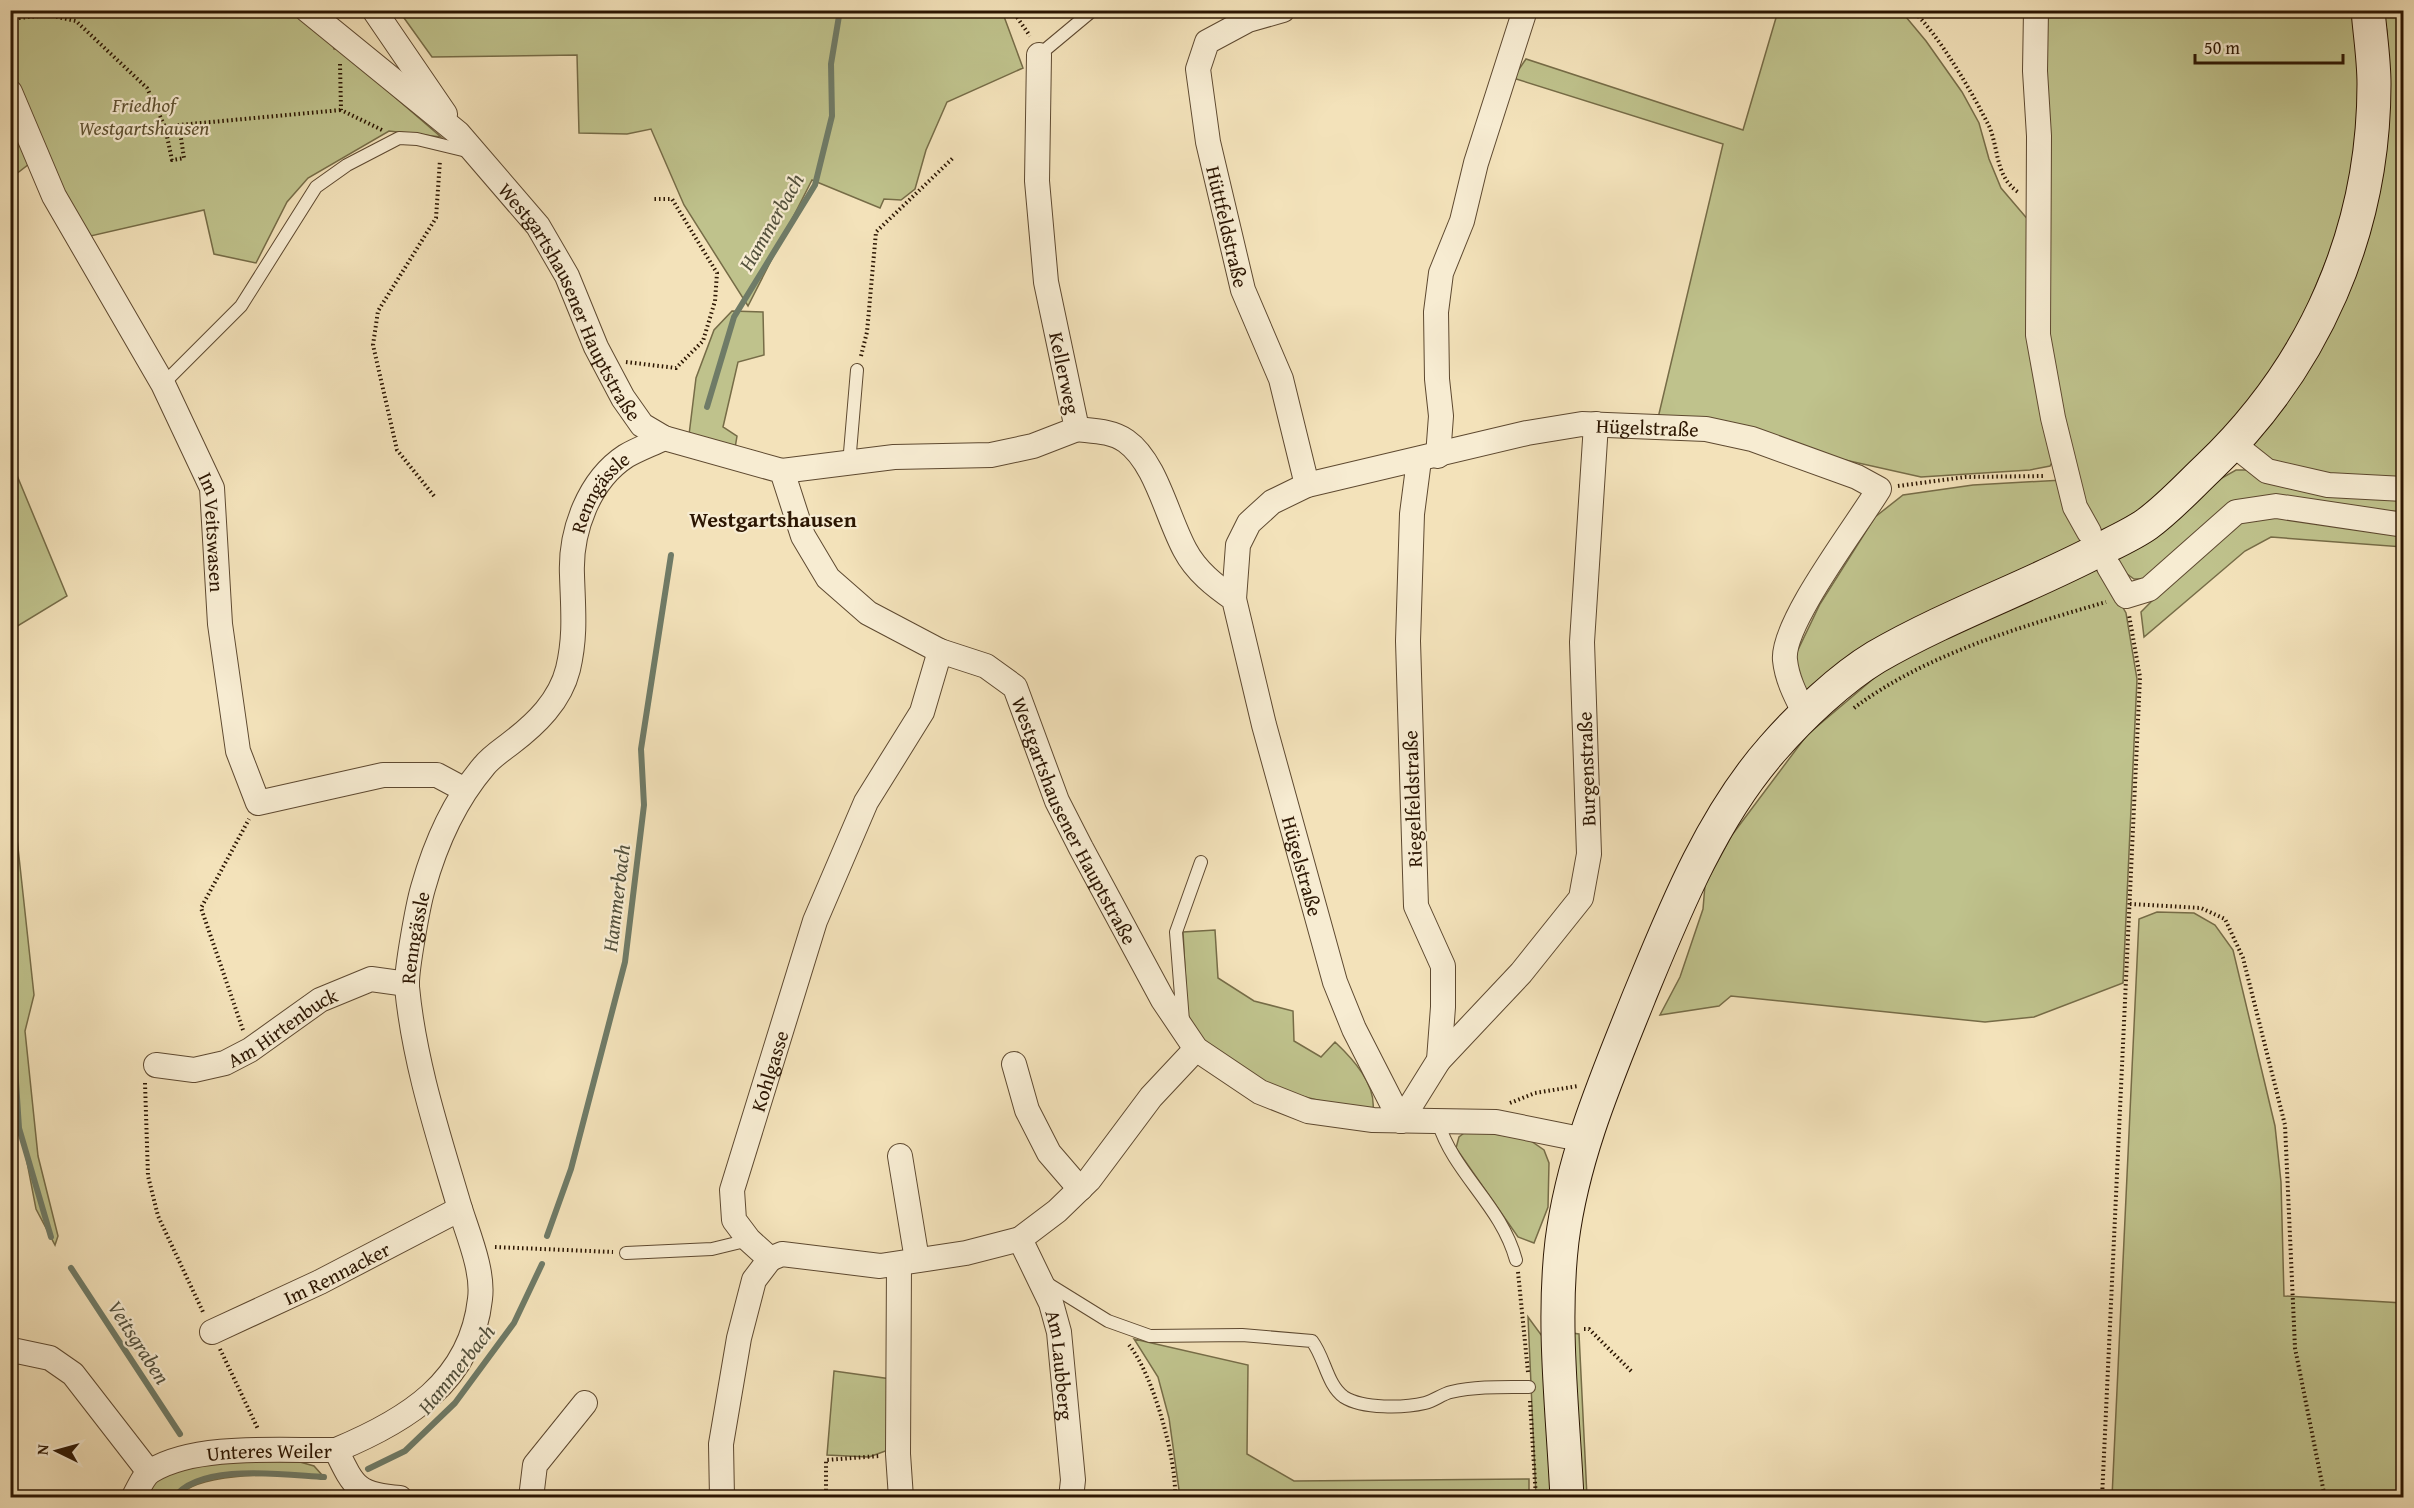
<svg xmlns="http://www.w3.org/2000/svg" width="2414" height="1508" viewBox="0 0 2414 1508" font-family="'Gentium Book Plus',serif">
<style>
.green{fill:#bfc28c;stroke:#766c47;stroke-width:1.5}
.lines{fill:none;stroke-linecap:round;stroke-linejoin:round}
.stream{stroke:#6f7b67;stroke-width:6}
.service-casing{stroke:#5e4930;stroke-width:14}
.minor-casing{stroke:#5e4930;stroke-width:26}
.secondary-casing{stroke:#2c1602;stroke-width:35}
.path{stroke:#2c1602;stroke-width:4;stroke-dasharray:1.5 3;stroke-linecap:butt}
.service{stroke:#f7ecd2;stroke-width:12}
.minor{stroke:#f7ecd2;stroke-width:24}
.secondary{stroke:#f7ecd2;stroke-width:33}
.labels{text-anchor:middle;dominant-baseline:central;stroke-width:4.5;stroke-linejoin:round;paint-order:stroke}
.park-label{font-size:20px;font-style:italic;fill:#5f5232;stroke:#f7ecd2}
.street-label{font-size:20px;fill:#2c1602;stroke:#f7ecd2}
.water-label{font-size:21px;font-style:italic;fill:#53513d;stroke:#f7ecd2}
.quarter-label{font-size:22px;font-weight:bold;fill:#2c1602;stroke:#f7ecd2}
</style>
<rect width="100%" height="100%" fill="#f3e2ba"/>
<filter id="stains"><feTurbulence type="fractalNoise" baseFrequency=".00333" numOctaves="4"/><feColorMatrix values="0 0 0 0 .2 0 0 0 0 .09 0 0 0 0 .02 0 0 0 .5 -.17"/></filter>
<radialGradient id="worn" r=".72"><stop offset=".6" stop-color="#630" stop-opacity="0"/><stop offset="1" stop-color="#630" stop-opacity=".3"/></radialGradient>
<path class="green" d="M10 11H293L332 42 334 49H339L441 137 389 131 308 178 287 202 256 263 214 254 204 210 82 238 11 76Z
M399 11H1002L1023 68 947 102 926 150 915 189 901 200 884 199 880 208 812 180 748 306 684 205 651 129 627 134 579 133 577 55 432 57Z
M1778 11H1901L1926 41 1962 92 1979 123 1989 159 2001 188 2030 222 2056 455 2050 466 2030 470 1921 477 1658 418 1723 144 1513 78 1526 59 1743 130Z
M2040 11H2353L2362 87 2345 216 2299 326 2262 387 2211 443 2144 507 2099 534 2088 515 2046 340Z
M2383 11H2403V477L2331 475 2277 464 2247 445 2292 387 2388 62 2387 31Z
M10 119 29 164 11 178H10Z
M732 311 763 312 764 355 738 362 723 427 737 436 735 448 689 435 696 378 714 330Z
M11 461 67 596 11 630H10Z
M2236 470H2253L2403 494V512C2382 510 2359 510 2337 507 2305 503 2272 489 2240 502L2147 579H2134L2127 574 2105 576 2126 613 2137 679 2123 983 2034 1017 1985 1022 1731 996 1719 1006 1660 1015 1680 977 1703 909 1705 885 1732 835 1807 735 1886 668Z
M2063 480 2085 541 1807 695 1799 683 1796 654 1820 604 1875 517 1903 495 1973 485Z
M2255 514 2403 530V547L2271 537 2245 551 2144 637 2141 612 2220 532Z
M10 774 34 995 25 1031 38 1156 58 1236 55 1245 36 1209 15 1100 13 1056H11Z
M2157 912 2194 913 2215 925 2233 950 2275 1126 2281 1182 2284 1296 2403 1303V1497H2112L2139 919Z
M1215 930 1218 978 1254 1001 1293 1011 1294 1041 1321 1057 1335 1042C1353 1059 1376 1084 1373 1110 1325 1103 1278 1094 1236 1068 1219 1057 1202 1038 1188 1024L1183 932Z
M1468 1130 1528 1139 1544 1150 1549 1163 1548 1207 1534 1243 1518 1237 1456 1148 1459 1137Z
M1528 1317 1542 1336 1554 1497H1536Z
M1572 1333 1579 1334 1587 1497H1576Z
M1134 1339 1248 1365 1247 1454 1294 1481 1529 1479V1497H1180L1169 1418 1158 1377Z
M834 1371 891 1379V1449L869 1457 827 1455Z
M209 1460 300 1462 314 1466 322 1475C290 1475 198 1470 178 1497L139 1498 154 1479Z"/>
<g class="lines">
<path class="stream" d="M707 407 734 317 815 185 832 116 831 64 840 10
M10 990 19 1128 51 1237
M547 1236 571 1169 625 962 644 805 641 749 671 555
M71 1268 180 1434
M368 1469 405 1451 455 1403 514 1323 542 1264
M174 1498C199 1462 286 1475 324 1477"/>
<defs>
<path id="service" d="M1039 55 1093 10
M163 384 241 306 316 187 347 165 399 138 417 139 471 152
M849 464 857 370
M1183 1021 1176 932 1201 862
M1438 1122C1454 1174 1501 1205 1516 1260
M626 1253 712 1249 749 1240
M1045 1282 1108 1321 1150 1336 1242 1335 1312 1341C1325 1358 1327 1385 1344 1397 1363 1409 1404 1408 1425 1403 1434 1401 1442 1394 1451 1392 1476 1386 1503 1387 1529 1387"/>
<g id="minor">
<path id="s1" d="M307 10 458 133 538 226 567 276 596 347 623 398 642 425 664 438 782 471 803 536 828 578 868 613 940 651 986 666 1015 687 1057 801 1081 848 1163 1000 1196 1049 1260 1092 1308 1111 1373 1120 1496 1122 1585 1140"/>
<path d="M374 10 445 114"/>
<path id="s2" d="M1283 10 1248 20 1207 42 1198 69 1208 142 1243 290 1281 379 1307 485"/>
<path d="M2036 10 2035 71 2039 136 2038 335 2053 418 2075 507 2089 532"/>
<path id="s3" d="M10 92 54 196 163 384 212 488 220 624 238 751 258 803 383 775H437L465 790"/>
<path id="s4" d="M1077 429C1093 431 1112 431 1126 441 1156 462 1167 517 1185 550 1196 571 1215 586 1234 599L1264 725 1335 982 1354 1029 1401 1121"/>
<path d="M2233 444 2267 471 2328 485 2404 489"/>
<path d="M1438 456 1441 416 1437 379 1436 312 1441 273 1462 221 1476 163 1525 10"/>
<path d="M782 471 894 457 991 455 1033 446 1077 429 1046 282 1037 181 1039 55"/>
<path d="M2109 567 2126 596 2149 589 2236 512 2276 506 2404 525"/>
<path id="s5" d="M1234 599 1238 545 1249 523 1272 502 1307 485 1527 433 1582 424 1706 429 1752 439 1857 477 1879 489C1858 524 1781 624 1785 660 1787 680 1797 698 1806 716"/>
<path d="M1439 1060 1521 973 1581 898 1589 854 1582 642 1596 424"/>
<path d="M1014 1064 1027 1110 1049 1153 1080 1189"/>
<path id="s6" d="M156 1065 194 1070 225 1063 250 1050 320 1000 371 979 407 984"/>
<path d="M1401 1121 1439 1060 1443 1007V966L1416 906 1408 641 1412 514 1419 460"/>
<path d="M900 1156 917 1260"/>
<path id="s7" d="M1020 1239 1051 1303 1059 1332 1073 1480 1071 1498"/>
<path d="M770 1259 782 1254 880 1266 966 1253 1020 1239 1057 1211 1089 1180 1151 1097 1196 1049"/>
<path d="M899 1264 898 1454 901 1498"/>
<path id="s8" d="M212 1332 320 1282 460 1209"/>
<path d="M10 1354 17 1351 50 1358 73 1374 149 1472"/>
<path id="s9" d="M336 1450C406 1421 471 1382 480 1299 484 1269 466 1230 458 1202 437 1131 414 1061 407 987 406 971 418 905 423 888 435 845 455 800 484 766 491 757 502 750 511 743 536 724 560 701 568 669 576 635 573 609 572 575 570 531 589 480 626 456 638 449 652 444 664 438"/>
<path id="s10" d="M133 1498C138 1490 143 1476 151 1471 196 1443 283 1451 336 1450 354 1487 357 1495 400 1498"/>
<path d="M531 1498 535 1465 585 1403"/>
<path id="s11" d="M722 1498 721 1444 739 1338 754 1280 770 1259 749 1240 734 1220 732 1190 815 921 866 802 922 712 940 651"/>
</g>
<path id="secondary" d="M1567 1498C1563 1413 1552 1325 1562 1241 1573 1155 1607 1077 1639 997 1674 912 1711 818 1773 748 1800 717 1841 678 1876 657 1947 616 2026 588 2099 550 2115 542 2133 534 2147 524 2169 508 2189 486 2208 468 2315 366 2374 231 2374 84 2374 59 2370 35 2368 10"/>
</defs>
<use href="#service" class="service-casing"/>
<use href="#minor" class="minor-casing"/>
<use href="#secondary" class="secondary-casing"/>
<path class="path" d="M48 10V15L76 21 147 88 165 127 172 160 184 158 179 125 341 110
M1012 10 1030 36
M1912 10C1938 33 1973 94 1989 126 1999 149 1995 176 2018 192
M1922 10 1923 19
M10 19 48 15
M340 64 341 110 382 130
M861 356 867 332 876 232 954 157
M626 362 676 368 703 341 715 301 717 273 672 199H653
M1898 486 1965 477 2045 476
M434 496 397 450 373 345 378 311 436 218 440 160
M1854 708C1926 654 2020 627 2106 602
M2130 904 2201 908 2225 919 2243 958 2285 1125 2295 1348 2325 1498
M243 1030 201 908 249 819
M145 1083 148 1176 158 1216 203 1312
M1510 1103 1535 1093 1578 1086
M495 1247 613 1252
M1518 1272 1528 1372
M1584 1329H1589L1632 1372
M1129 1345C1153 1374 1177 1460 1175 1498
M220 1349 258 1429
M1530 1401 1536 1498
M816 1498 826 1492V1460L879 1456
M2102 1498 2140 677 2129 615"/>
<use href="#service" class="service"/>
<use href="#minor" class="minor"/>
<use href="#secondary" class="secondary"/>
</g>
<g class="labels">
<g class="park-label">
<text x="144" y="104">Friedhof<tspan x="144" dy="23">Westgartshausen</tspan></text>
</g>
<g class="street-label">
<text stroke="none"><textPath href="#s2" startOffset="272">Hüttfeldstraße</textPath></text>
<text stroke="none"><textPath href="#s1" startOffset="399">Westgartshausener Hauptstraße</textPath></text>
<text transform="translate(1065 373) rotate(78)">Kellerweg</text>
<text stroke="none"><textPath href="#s5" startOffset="496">Hügelstraße</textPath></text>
<text stroke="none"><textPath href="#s9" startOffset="1095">Renngässle</textPath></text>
<text stroke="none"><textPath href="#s3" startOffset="489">Im Veitswasen</textPath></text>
<text transform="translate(1586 769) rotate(-92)">Burgenstraße</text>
<text transform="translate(1412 799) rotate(-92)">Riegelfeldstraße</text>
<text stroke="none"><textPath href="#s1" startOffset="1173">Westgartshausener Hauptstraße</textPath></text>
<text stroke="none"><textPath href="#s4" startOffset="522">Hügelstraße</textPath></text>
<text stroke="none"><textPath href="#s9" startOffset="592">Renngässle</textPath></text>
<text stroke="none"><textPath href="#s6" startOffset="138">Am Hirtenbuck</textPath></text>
<text stroke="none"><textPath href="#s11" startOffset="456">Kohlgasse</textPath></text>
<text stroke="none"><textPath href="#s8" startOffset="138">Im Rennacker</textPath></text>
<text stroke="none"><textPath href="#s7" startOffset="134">Am Laubberg</textPath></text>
<text stroke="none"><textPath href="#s10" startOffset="154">Unteres Weiler</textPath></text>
</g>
<g class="water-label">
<text transform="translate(771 222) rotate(-60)">Hammerbach</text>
<text transform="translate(616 898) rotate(-83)">Hammerbach</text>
<text transform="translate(139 1342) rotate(57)">Veitsgraben</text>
<text transform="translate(456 1369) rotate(-51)">Hammerbach</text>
</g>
<g class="quarter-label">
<text x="773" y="519">Westgartshausen</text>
</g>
</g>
<rect width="2414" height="1508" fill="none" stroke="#f3e2ba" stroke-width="36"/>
<rect x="12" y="12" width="2390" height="1484" fill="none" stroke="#2c1602" stroke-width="3"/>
<rect x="18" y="18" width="2378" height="1472" fill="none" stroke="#2c1602" stroke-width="1.5"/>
<g transform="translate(57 1451) rotate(275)" stroke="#f7ecd2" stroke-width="4.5" paint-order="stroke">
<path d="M0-4.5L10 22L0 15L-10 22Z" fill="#2c1602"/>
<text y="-9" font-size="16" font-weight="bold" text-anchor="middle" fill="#2c1602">N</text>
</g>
<path d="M2195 54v9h148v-9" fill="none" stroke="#2c1602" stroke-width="3"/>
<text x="2204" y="54" font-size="18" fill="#2c1602" stroke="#f7ecd2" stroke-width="4.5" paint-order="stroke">50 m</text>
<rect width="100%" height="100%" filter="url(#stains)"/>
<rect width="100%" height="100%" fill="url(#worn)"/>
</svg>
